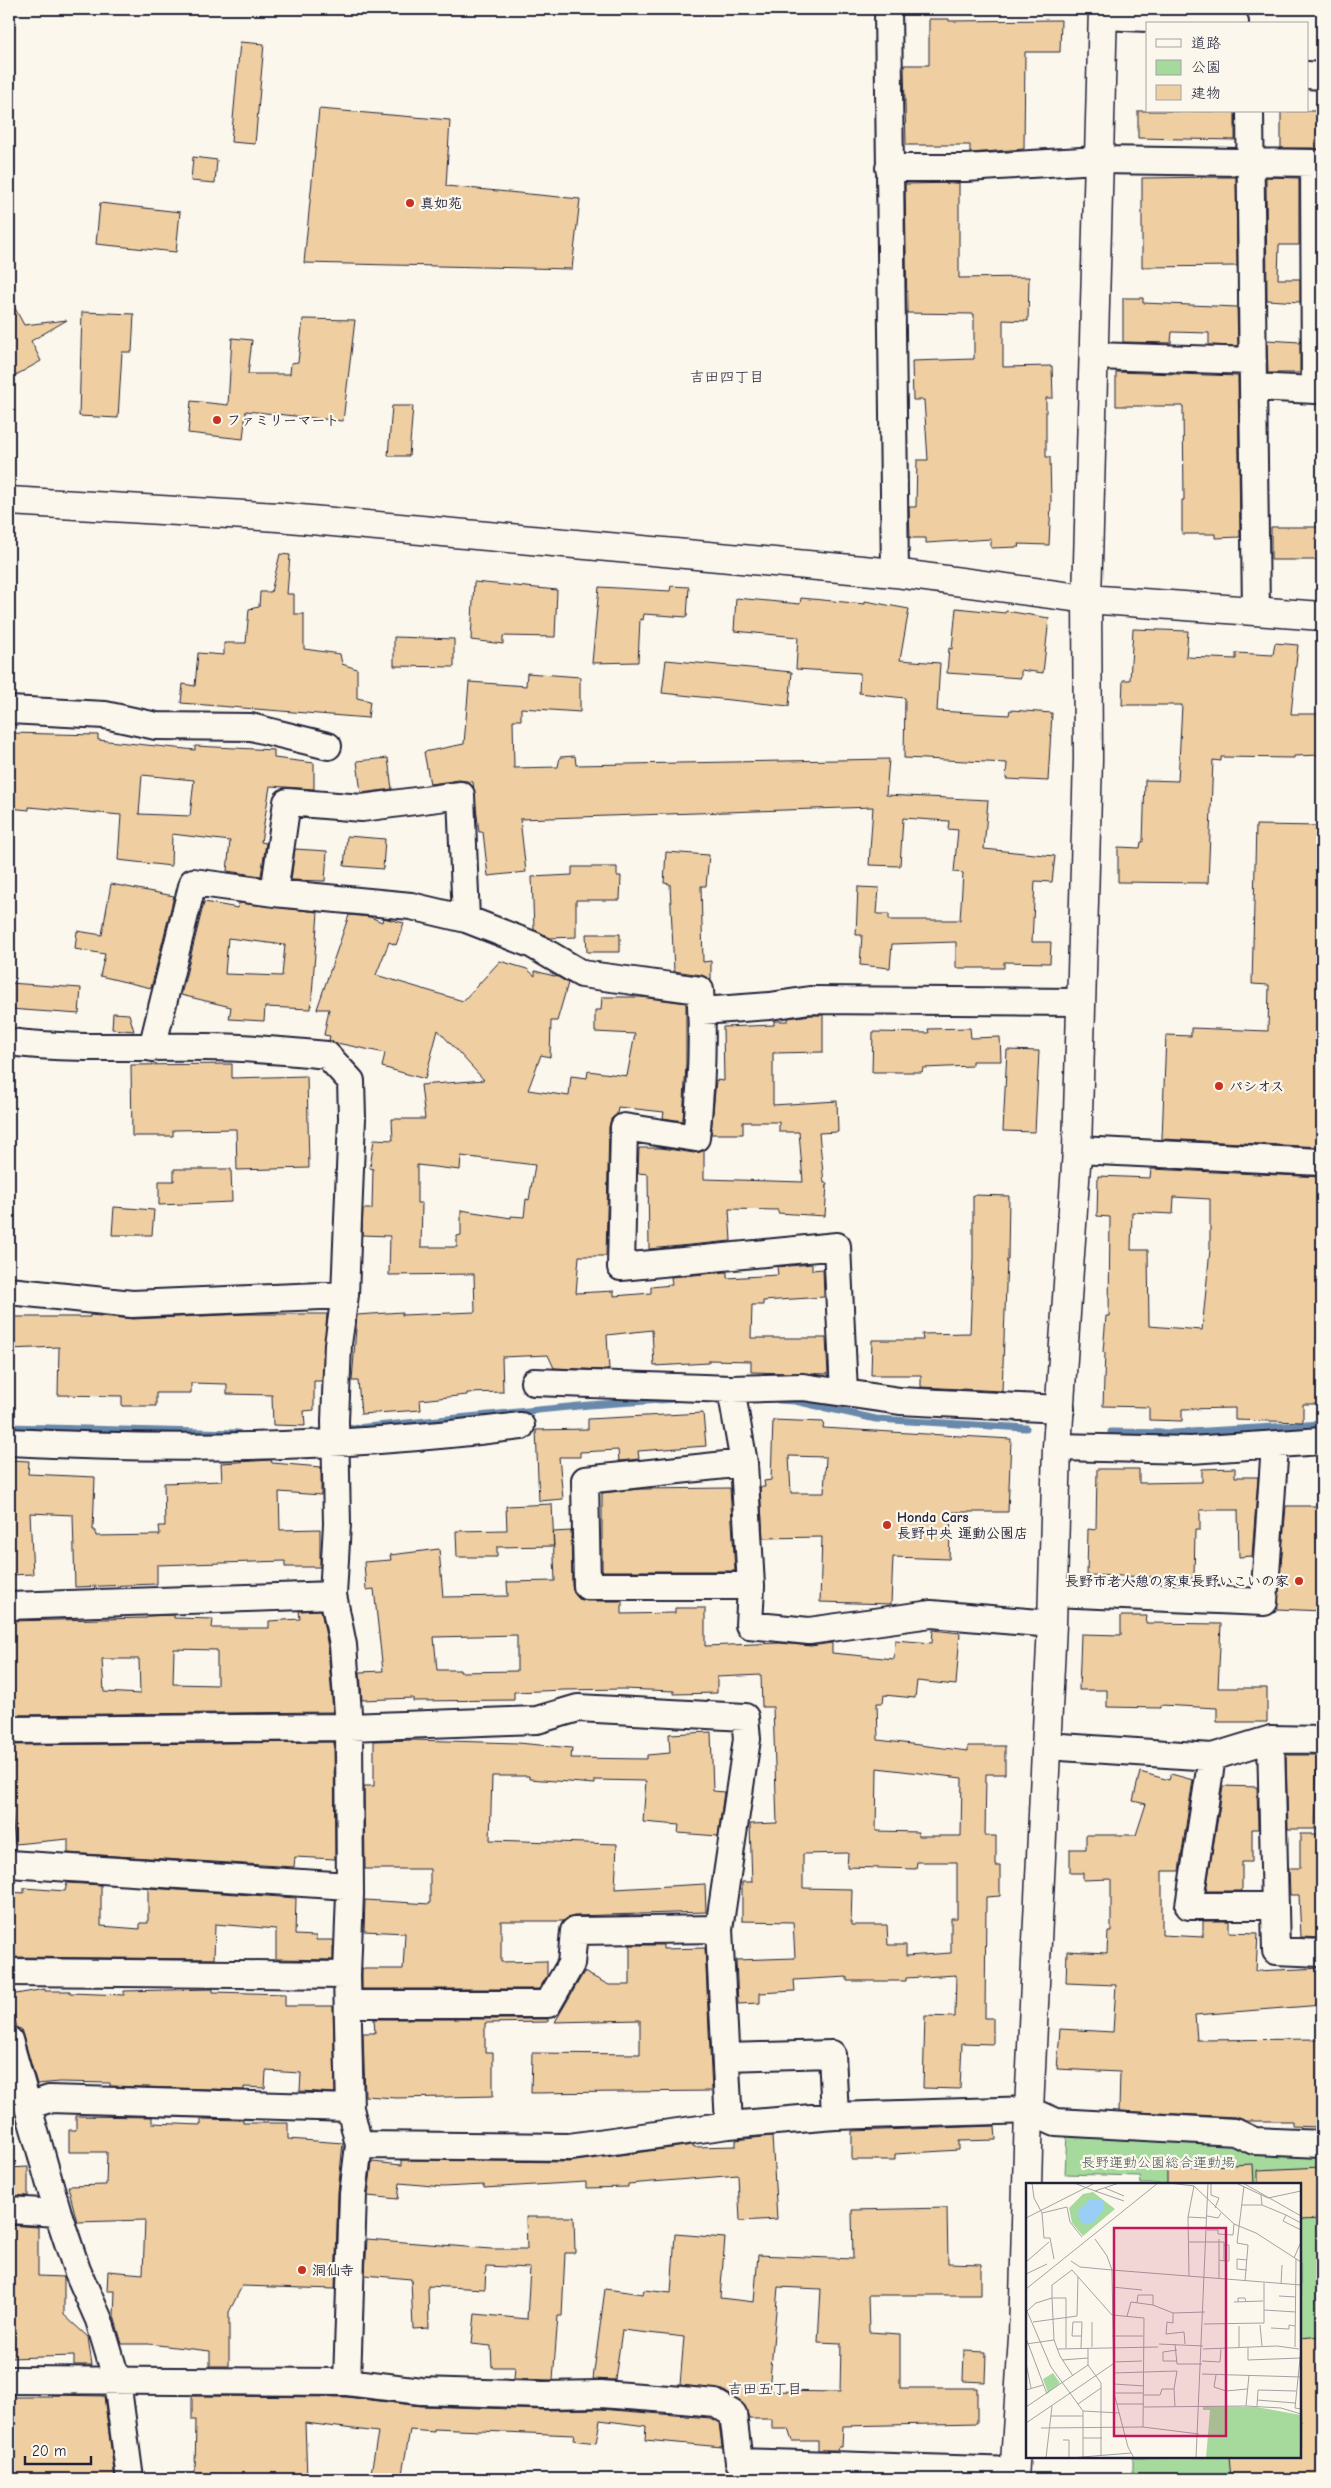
<svg xmlns="http://www.w3.org/2000/svg" width="1331" height="2488" viewBox="0 0 1331 2488" font-family="'Comic Neue','Klee One',sans-serif">
<style>
.green{fill:#a6da9c;stroke:#647e6c}
.lines{fill:none;stroke-linecap:round;stroke-linejoin:round}
.stream{stroke:#6989ac;stroke-width:7}
.building{fill:#efcfa1;stroke:#22223b;fill-rule:evenodd}
.minor-casing{stroke:#22223b;stroke-width:30}
.tertiary-casing{stroke:#22223b;stroke-width:31}
.minor{stroke:#fbf7ec;stroke-width:26}
.tertiary{stroke:#fbf7ec;stroke-width:28}
.poi-dot{fill:#c8321e;stroke:#fbf7ec;stroke-width:2}
.labels{text-anchor:middle;dominant-baseline:central;stroke-width:4.5;stroke-linejoin:round;paint-order:stroke}
.poi-label{font-size:14px;font-weight:bold;fill:#22223b;stroke:#fbf7ec;text-anchor:start}
.park-label{font-size:14px;fill:#4a5958;stroke:#fbf7ec}
.neighbourhood-label{font-size:15px;fill:#22223b;stroke:#fbf7ec}
.inset-road{fill:none;stroke:#a4a2a5;stroke-width:1}
.view{fill:#c2185b;fill-opacity:0.15;stroke:#c2185b;stroke-width:2.5}
.inset-edge{fill:none;stroke:#22223b;stroke-width:2.5}
</style>
<rect width="100%" height="100%" fill="#fbf7ec"/>
<filter id="ink" filterUnits="userSpaceOnUse"><feTurbulence type="fractalNoise" baseFrequency=".02" numOctaves="2"/><feDisplacementMap in="SourceGraphic" scale="10" xChannelSelector="R" yChannelSelector="G"/><feConvolveMatrix kernelMatrix="1 2 1 2 8 2 1 2 1" color-interpolation-filters="sRGB"/></filter>
<g filter="url(#ink)">
<path class="green" d="M1067 2133 1322 2152V2479H1133V2457H1300V2184H1141L1140 2176 1065 2174Z"/>
<g class="lines">
<path class="stream" d="M779 1400 795 1401 876 1419 1026 1428
M9 1427 238 1433
M346 1429 589 1405 674 1399
M1111 1432 1173 1433 1322 1424"/>
</g>
<path class="building" d="M929 19H949V21L1061 20 1060 52H1025L1024 149 970 153V145H906L904 65H929Z
M240 42 264 44 255 144 231 142Z
M319 109 450 120 446 186 580 199 572 269 304 263Z
M1138 111H1235V140L1138 138Z
M1281 111H1322V151L1314 148H1281Z
M193 157 217 160 215 183 191 181Z
M1219 177H1236L1237 266 1142 267V178Z
M1266 177 1299 178V245H1279L1278 279H1300V302L1267 300Z
M959 183V278L1029 277 1028 321 1003 320V367L1052 366 1053 398H1046V457H1050L1051 501 1049 545 1018 544 1019 547 991 548V539L926 543V538H910L909 507H916L917 460H928L924 400H913L912 361 974 359V314L907 313 905 184Z
M100 203 180 212 176 252 96 244Z
M9 297 24 325 67 320 31 341 41 361 9 379Z
M1123 298H1143V303L1237 307 1238 346 1209 345V333L1172 332 1171 343 1123 342Z
M82 312 134 314 132 352H122L118 418 79 416Z
M303 319 355 320 343 421 246 411 243 439 188 433 191 401 228 405 232 338 252 340 248 374H290L291 363 298 362Z
M1267 340 1300 342V373H1268Z
M1116 372 1238 376 1240 537 1215 538V534H1182V500H1184L1183 406H1116Z
M392 406H413L409 456H388Z
M1271 527H1322V560H1271Z
M280 554 290 555 287 594H294V614H304V649L340 654 342 664 357 669V698L370 701 368 718 181 703 183 684 195 686 198 653 224 655V643H246L249 609 259 607 260 592H271Z
M474 582 557 590 555 637 503 636V644L471 640Z
M671 586 689 587 687 617 644 614 643 620 640 619 638 662 592 663 599 587 670 591Z
M736 598 800 604 801 598 865 604V601L909 609 900 660 940 663 937 711 1009 715 1010 710 1052 713 1048 781 1006 779 1007 763 904 758 905 698 859 693 860 673 796 669 798 637 734 631Z
M956 608 1005 613 1006 611 1049 618 1043 673 1021 670V678L947 673 949 648 952 649Z
M1133 629 1188 631 1186 657 1236 659V653L1273 655 1275 643 1298 645 1291 714H1322V755L1294 756V758L1221 757V761L1213 760 1208 883 1118 882V847L1140 848 1141 842H1143L1145 780 1178 781 1182 705H1122L1123 680H1130Z
M394 637 454 639V667L394 666Z
M666 660 792 672 789 706 662 693Z
M527 673 580 677V712L521 708V720H513L514 768 558 767 560 757 575 756 576 765 889 759 886 795 988 800 984 849 1055 856 1052 882 1035 881 1032 942H1051L1050 963 1004 962V968H956V942L892 944 890 968 860 965 862 935H856L858 887 879 888 877 914H889V920H960L963 873 954 872 958 830 948 829 949 821 903 818 900 866 869 865 873 807 520 819 526 872 488 876 483 832H479L473 782 459 780 430 784 424 752 464 744 469 682 526 686Z
M9 733 98 735V740L195 750V746L274 750V758L314 763V789L270 786 261 842 266 843 261 876 227 871 230 841 172 834 171 866 118 860 121 815 29 807V810L9 808ZM142 775 194 780 190 816 139 814Z
M388 758 392 789 361 793 357 761Z
M1256 825 1322 826V1147L1162 1139 1166 1035 1191 1036V1028L1268 1031 1269 985 1252 984Z
M347 836 385 839 383 869 344 866Z
M295 849 327 851 325 881 291 880Z
M666 852 709 855 706 886H701L703 962 711 961V980L702 975 674 971 670 884 664 883Z
M572 867H617V876H621L620 900H576V937L550 938 534 929 532 877 572 875Z
M111 884 174 896 151 988 100 976 105 954 75 949 77 931 102 935Z
M204 902 238 908 239 903 318 912 311 1009 265 1007 264 1021 229 1019 231 1007 181 995ZM228 938 285 945 282 976 225 974Z
M349 915 370 917 382 922 383 918 404 923 396 945 389 942 376 975 463 1001 500 961 527 969 535 976V971L558 977 568 983 557 1021H551L550 1057 541 1055 528 1090 569 1096 571 1076 587 1078 588 1071 627 1076 635 1034 595 1032V1010H601L602 997H640L686 1003V1063L683 1121 663 1118 664 1112 618 1107 617 1114 611 1119 609 1127 606 1256H579L576 1293 614 1291V1296L651 1293V1287L672 1285 671 1277 727 1272V1278L778 1275 777 1267 812 1264V1270L823 1269 824 1297 763 1301V1305H752L751 1338H826L828 1374 751 1372V1361L709 1360V1363L654 1366 652 1330 607 1335 609 1370 554 1368 548 1355 502 1357 503 1392 467 1393V1395L420 1400 421 1410 361 1414 358 1381H352L357 1315 402 1312V1315L475 1312 474 1274 389 1275 390 1236 362 1235 363 1209H372L373 1169 370 1168 374 1139 393 1140 392 1119H425L421 1085 484 1080 438 1030 425 1079 382 1067 385 1053 332 1042 329 1040 330 1036 324 1035 329 1009H317ZM461 1156 535 1165 529 1200 526 1199 524 1217 511 1216V1218L461 1210V1235L457 1236V1247H421L422 1203H417V1165L460 1170Z
M586 934H620V952H587Z
M9 983 81 988 79 1014 9 1009Z
M113 1013 129 1014 134 1031 112 1029Z
M811 1015H823V1052L773 1053V1105L837 1101 838 1132 819 1133 824 1183H827L825 1216 778 1213V1210L729 1209 731 1241 649 1249 648 1174 638 1173 639 1148H661L694 1153 704 1150V1179L803 1182 799 1132H779V1122H743V1134H711L716 1080 724 1081 723 1027 774 1025V1021H788V1018Z
M970 1028 971 1038 1000 1037 1001 1061H972V1066L923 1068 922 1072H872L873 1032 929 1033 928 1029Z
M1007 1050 1039 1051 1035 1132 1003 1131Z
M232 1064V1078L307 1076 309 1168 237 1170 236 1129 173 1130V1136H132L131 1065Z
M174 1169H231L232 1202 159 1205V1181H174Z
M1151 1169 1322 1177V1404H1303V1422L1235 1420V1408L1182 1409V1421L1149 1420V1407L1103 1406 1105 1353 1103 1352 1106 1316H1109L1110 1217 1097 1216 1098 1176 1150 1178ZM1174 1197 1210 1199V1250L1202 1330 1149 1326 1148 1250H1131L1132 1212 1173 1214Z
M973 1195 1009 1196 1008 1259H1007L1002 1391 921 1387V1375H871L872 1340H923L922 1334 970 1333 973 1259Z
M114 1207 154 1210 152 1235H112Z
M247 1314H327L322 1381H314V1410L304 1411 305 1426 273 1425 272 1395 227 1394V1384L191 1383V1393H156V1406H122V1396L58 1395 59 1347 9 1349V1317H90V1315L133 1319Z
M703 1413 706 1446 638 1451 639 1459 619 1461 618 1450 580 1452V1457H559L563 1499 539 1501 536 1430 588 1429V1419Z
M773 1420 824 1422 823 1428 1011 1439 1008 1512H951L949 1559 893 1557 891 1604 820 1602 822 1537 763 1538 760 1487H765L764 1481 771 1480ZM789 1456 826 1457 824 1493H791Z
M9 1460 29 1461 28 1474 95 1477 93 1530H95L96 1536 160 1535 159 1526H165L164 1483 222 1481 221 1463 271 1460 272 1463 321 1467V1495L279 1492 280 1530 320 1529V1567H285V1561L157 1565V1584L75 1587 73 1515 30 1513 33 1574 9 1575Z
M1235 1468V1477H1258L1252 1556 1239 1557 1238 1510H1200V1530H1195L1194 1578 1087 1575 1088 1529 1096 1530 1097 1469H1139V1483L1202 1482V1469Z
M730 1488 735 1571H602V1493L640 1489Z
M552 1504 554 1546 497 1547V1557H457L456 1531 507 1530 506 1506Z
M1286 1506H1322V1611L1277 1609Z
M571 1531 572 1586 574 1593 579 1599 587 1601H622V1614L675 1613V1608H705V1646L780 1643 811 1646 832 1643V1653L894 1659 895 1640 932 1643 933 1630 960 1633 956 1685 917 1681 915 1698 884 1695 883 1703H877L878 1740 968 1751V1746H1005V1774H986L985 1836H996V1866H1000V1896L986 1897 985 2018H993V2044L962 2043 960 2089 923 2088 925 2016 955 2017 956 1975 906 1978V1981H847V1977L794 1980 795 1991 760 1993V2003L738 2004 736 1960 795 1958 793 1922 742 1921V1882H752L750 1824 777 1823 773 1707H762L761 1675 717 1677V1693L674 1694V1691L623 1689 564 1690 514 1692V1700L413 1701V1698L362 1700 360 1672 383 1671 374 1589 366 1590 364 1562 391 1560 390 1555 439 1549 443 1597 508 1596 507 1582 555 1581 553 1532ZM517 1635V1671L460 1672V1670H437L434 1637ZM877 1768 962 1778 961 1836H918V1832L876 1831ZM848 1853 847 1867 916 1869 917 1862H957V1918H951V1953L906 1956V1945H888L887 1925H851L852 1889 803 1888V1854Z
M321 1610 328 1647 333 1712 9 1715V1621L147 1618V1616L174 1615V1618L213 1619 212 1628H269V1621L300 1619 299 1611ZM174 1649 217 1650V1685L173 1684ZM102 1659H139L140 1694 104 1692Z
M1121 1616H1147L1146 1623 1221 1624 1218 1688H1267V1722H1217V1708L1161 1705V1708L1107 1707V1690H1079L1081 1634 1121 1635Z
M711 1732 713 1791 724 1792 718 1836 678 1833 679 1825 643 1822 646 1781 595 1780V1784L529 1779V1776H492L490 1840 617 1844 615 1889 705 1884 706 1912 574 1916 564 1921H501V1962L547 1961V1976L539 1989H362V1969H403L405 1933 364 1931 365 1900 430 1904V1869H365L364 1786H374V1741L412 1740 518 1743 572 1748 571 1758 647 1759V1755L670 1753 669 1734Z
M334 1742 335 1859 295 1857 294 1867 68 1853V1839L15 1844 9 1785V1745Z
M1286 1755H1317L1315 1829H1288Z
M1140 1772 1169 1780 1171 1774 1193 1780 1179 1871H1162V1935L1203 1937V1921H1229V1932L1258 1933 1256 1971 1322 1968V2005L1195 2015 1197 2040 1322 2039 1318 2127 1292 2126V2121H1247L1236 2117 1119 2111 1120 2072 1057 2069 1060 2029 1113 2032 1116 1985 1066 1983 1067 1951 1107 1953 1108 1932H1111V1879L1083 1880V1873H1070V1849H1086V1835H1136L1146 1804 1133 1801Z
M1223 1786 1257 1787 1258 1829H1252V1862H1242V1891H1206Z
M1300 1834H1319L1322 1938 1301 1937 1299 1895H1290L1289 1868H1300Z
M67 1883 101 1885V1926L140 1929V1923H148V1888L296 1898 295 1935 316 1936V1940H333V1960L276 1959V1929L215 1924 214 1959 9 1957 10 1892 24 1893V1888L65 1891Z
M630 1945H663V1949L705 1948 712 2091 531 2093 532 2053 640 2054V2020L555 2022 584 1972 609 1985H630Z
M45 1989V1991H70V1993L124 1995V1991L213 1989V1992L285 1994V2006H333L335 2093 300 2091 301 2073 266 2071 265 2088 244 2087V2090L110 2086V2083L59 2082 37 2084 21 2029 17 2028 10 1995Z
M374 2019H548V2022L485 2023V2052H493V2096L396 2098 365 2096 363 2033H375Z
M76 2116 152 2117V2123L201 2125V2119L243 2120V2123H288V2139L343 2143 338 2193 335 2289 242 2286 229 2312V2366H210V2351L149 2344H122L114 2316 115 2291H107L108 2271 143 2274 145 2220 77 2222 68 2186 106 2185 107 2152H69V2130H76Z
M995 2126 996 2140 959 2141V2150L895 2154V2160H852V2131Z
M772 2136 777 2219 740 2221 738 2175 628 2184V2187L586 2188V2182L484 2188V2185L443 2187 400 2183 398 2199 368 2196 372 2162 402 2165V2160L569 2162 693 2145 694 2147 736 2146V2140Z
M1253 2164 1254 2184H1167V2168Z
M28 2167V2196L9 2195V2168Z
M1322 2167V2219L1300 2220V2184H1258V2170Z
M947 2208 948 2263 981 2264V2295H868L869 2332 900 2334V2388H977V2423L843 2426 842 2447H838L837 2450H818V2441H792L788 2429H772V2419H749L745 2406 723 2390 680 2385 684 2337 622 2330 615 2380 593 2379 605 2289 643 2294 644 2290 671 2293 675 2234 725 2238 720 2298 754 2302 758 2255 853 2259 852 2210ZM778 2287 821 2289 818 2342 841 2343 840 2392 769 2391Z
M526 2217H574L575 2253H565L562 2316H558L553 2380 514 2379 515 2367H492L491 2346 472 2344 475 2314 527 2319 530 2268 486 2266 485 2289 428 2286 429 2328 413 2329 411 2279 365 2275 367 2239 491 2249H527Z
M9 2225 38 2227V2276L64 2277V2315L88 2337 92 2365H74V2356L9 2358Z
M1322 2336V2479H1231L1229 2457H1300V2338Z
M964 2351 986 2352 985 2382 963 2381Z
M52 2395 104 2396 115 2479H13L14 2432H11V2397H52Z
M192 2396 346 2397 420 2406 544 2410 601 2409 710 2418 719 2423 722 2447 645 2440 646 2426 600 2420 596 2443 573 2440 574 2435 434 2429V2432L410 2430 401 2479H370L378 2432 305 2423 307 2479H255L256 2475 195 2473 196 2420H192Z"/>
<g class="lines">
<defs>
<path id="minor" d="M888 9 895 573
M1103 16 1235 22V24
M1307 75 1322 76
M1250 111 1253 387
M889 168H966L1098 160 1314 163 1315 390 1253 387 1256 610
M1094 356 1253 361
M9 710 105 715 156 726 251 727 328 746
M274 893 287 802 362 808 461 795 466 919
M702 1011 770 1006 810 1000 1081 1002
M9 1042C74 1050 140 1046 206 1047 246 1047 287 1051 327 1055L351 1081 352 1118 345 1295 338 1344 335 1421 337 1524 333 1595 343 1645 349 1727 350 1894 347 1975 349 2069 350 2108 359 2145 353 2194 347 2382
M152 1048 193 882 274 893 411 906 466 919 533 945 582 974 700 990C704 1038 701 1090 696 1138L624 1127 621 1267 837 1246 844 1392
M1077 1150 1322 1162
M9 1291 132 1304 345 1295
M534 1382 731 1389 803 1387 900 1401 1061 1409
M731 1389 744 1463 751 1586 749 1625 809 1631 931 1614 1052 1624
M9 1442C180 1451 351 1448 521 1426
M1057 1447 1191 1450 1322 1441
M744 1463 585 1480 587 1586H751
M1053 1593 1264 1602 1275 1445
M9 1606 333 1595
M9 1730 349 1727 537 1720 578 1708 745 1717 747 1739 719 1929
M1271 1739 1276 1951 1322 1953
M1046 1746 1212 1757 1271 1739 1322 1740
M1212 1757 1189 1906H1273
M9 1864 349 1886
M9 1972 347 1975
M348 2004H548L571 1964 574 1931 719 1929 729 2125
M9 2040 58 2213 77 2270 99 2320 117 2381 130 2479
M726 2057 832 2054 835 2116
M28 2106 49 2099 350 2108
M359 2145 569 2147 729 2125 835 2116 1029 2110 1056 2122 1235 2132 1254 2141 1322 2144
M9 2210 58 2213
M9 2380 347 2382 421 2391 544 2395 601 2394 682 2400 715 2403 733 2414 739 2462 1015 2471"/>
<path id="tertiary" d="M9 501 278 517 895 573 1087 599 1322 616
M1014 2479 1023 2337 1029 2110 1052 1624 1057 1447 1077 1150 1088 759 1087 599 1103 9"/>
</defs>
<use href="#minor" class="minor-casing"/>
<use href="#tertiary" class="tertiary-casing"/>
<use href="#minor" class="minor"/>
<use href="#tertiary" class="tertiary"/>
</g>
</g>
<g class="poi-dot">
<circle cx="410" cy="203" r="5"/>
<circle cx="217" cy="420" r="5"/>
<circle cx="1219" cy="1086" r="5"/>
<circle cx="887" cy="1525" r="5"/>
<circle cx="1299" cy="1581" r="5"/>
<circle cx="302" cy="2270" r="5"/>
</g>
<g class="labels">
<g class="poi-label">
<text x="420" y="203">真如苑</text>
<text x="227" y="420">ファミリーマート</text>
<text x="1229" y="1086">パシオス</text>
<text x="897" y="1517">Honda Cars<tspan x="897" dy="16">長野中央 運動公園店</tspan></text>
<text x="1289" y="1581" text-anchor="end">長野市老人憩の家東長野いこいの家</text>
<text x="312" y="2270">洞仙寺</text>
</g>
<g class="park-label">
<text x="1158" y="2162">長野運動公園総合運動場</text>
</g>
<g class="neighbourhood-label">
<text x="727" y="377">吉田四丁目</text>
<text x="765" y="2389">吉田五丁目</text>
</g>
</g>
<g transform="translate(1026 2183)">
<rect width="275" height="275" fill="#fbf7ec"/>
<path d="M67 9 89 26 57 53 46 40 43 25 57 11ZM27 190 34 200 22 210 17 196ZM177 223 230 224 275 232V275H180L184 227H177Z" fill="#a6da9c"/>
<path d="M63 17H76L79 25 69 38 61 42 53 37 52 28Z" fill="#99cef7"/>
<path class="inset-road" d="M6 0 8 15 16 30 18 55H24L28 76M48 0 69 8 93 0M143 0 168 3 208 41 230 50 275 79M185 0V12L193 15 189 25M210 0 242 15 275 8M217 0 275 33M218 3 211 60 222 62 219 98M79 5 98 13M69 8 98 18M235 12 236 22 260 32M215 22H236M16 30 41 24 44 39 56 54M181 33 192 35 195 30M162 34 181 35M0 35 69 0M275 40 260 32 257 38 275 47M181 47H192V51L207 52 208 41M69 56 81 73 86 87 275 102M193 56V77M163 59H198V78L193 77V96M198 62H203V78H198M268 75 274 61M45 78 54 84 86 87 88 210 102 264 108 275M0 79 23 59M221 87 211 86V76L221 77M0 91 21 81M163 93 162 34 168 3M255 101 256 82M86 104 116 107M0 106 132 0M253 113 270 114M208 119 237 118M212 119V115H219L220 119M111 120 112 112H127V122M238 127 270 129M147 130V140L141 139 140 151 158 149 159 161M101 133 105 119 127 122 147 130 179 129M7 139 51 133 52 94M66 139V164M178 141 238 140V100M234 142 236 163M245 145 263 146V142L269 143M55 153H46L47 139H56L55 165M86 153H117M0 155 21 211M28 157 26 115 10 120 1 128 25 184 57 228V274M0 161 28 157 34 173 47 193M133 161 177 163M149 161 151 181H176M222 164V177L275 175M269 164 270 76M40 165V115H26V102L46 87 86 132 118 135 117 244M62 165V182L75 200V272M213 165V143M31 166 132 164M177 166 251 163 273 166M275 166 269 225 275 226M151 167 137 169V178H151M36 177 62 175M176 178 194 179 195 166M87 179 116 178M0 180 5 205M87 190 151 188 148 206M176 191 275 194M190 192 188 204 200 208M88 201 118 203M0 207 17 202M88 210H117M117 212H134L136 206H148L149 223M231 217 269 220M52 221 75 205M91 221H118M220 223 255 225 275 231M231 223 232 207 270 208M0 224 62 182M118 224 220 223 223 192M200 224V208L221 206M57 228 93 230M25 233H57M0 240 87 181M15 245 117 244 173 251M57 255H76M37 257H43V275M20 275 26 223M44 275 105 270M170 275 182 0"/>
<path class="view" d="M88 45H200V253H88Z"/>
<rect width="275" height="275" class="inset-edge"/>
</g>
<rect width="1331" height="2488" fill="none" stroke="#fbf7ec" stroke-width="30"/>
<rect x="15" y="15" width="1301" height="2458" fill="none" stroke="#22223b" stroke-width="2" filter="url(#ink)"/>
<rect x="1146" y="22" width="162" height="90" fill="#fbf7ec" stroke="#a4a2a5"/>
<rect x="1156" y="39" width="25" height="8" fill="#fbf7ec" stroke="#a4a2a5"/>
<text x="1191" y="48" font-size="15" fill="#22223b">道路</text>
<rect x="1156" y="60" width="25" height="15" fill="#a6da9c" stroke="#a4a2a5"/>
<text x="1191" y="72" font-size="15" fill="#22223b">公園</text>
<rect x="1156" y="85" width="25" height="15" fill="#efcfa1" stroke="#a4a2a5"/>
<text x="1191" y="98" font-size="15" fill="#22223b">建物</text>
<path d="M25 2456v8h66v-8" fill="none" stroke="#22223b" stroke-width="2.5"/>
<text x="32" y="2456" font-size="15" fill="#22223b" stroke="#fbf7ec" stroke-width="4" paint-order="stroke">20 m</text>
</svg>
